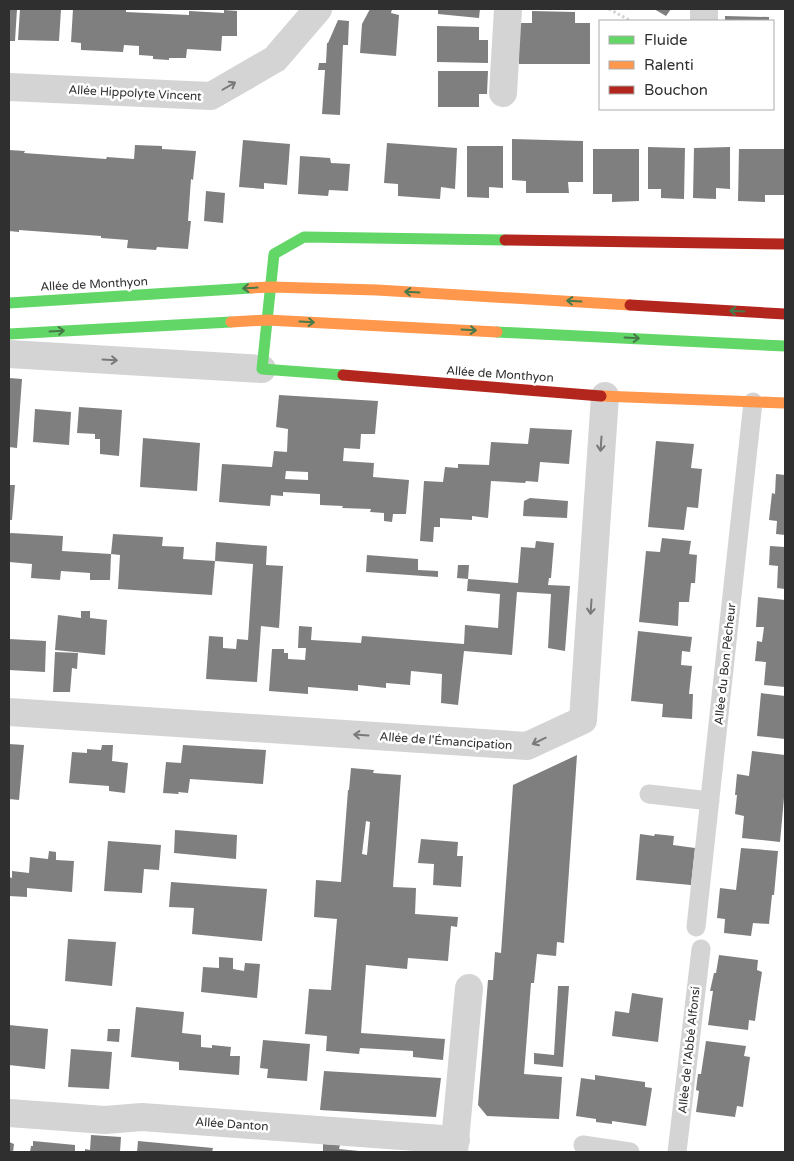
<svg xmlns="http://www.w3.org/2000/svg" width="794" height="1161" viewBox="0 0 794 1161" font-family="'Varela Round',sans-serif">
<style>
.building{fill:#7f7f7f;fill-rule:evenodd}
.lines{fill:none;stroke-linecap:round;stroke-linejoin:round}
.path{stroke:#d4d4d4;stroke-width:3;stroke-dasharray:2.5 2.5;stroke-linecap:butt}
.lane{stroke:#d4d4d4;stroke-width:19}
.street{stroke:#d4d4d4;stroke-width:28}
.fast{stroke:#63d668;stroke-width:11}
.slow{stroke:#ff974d;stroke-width:11}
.jam{stroke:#b3261e;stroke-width:11}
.oneway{stroke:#797979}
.oneway2{stroke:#467a49}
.labels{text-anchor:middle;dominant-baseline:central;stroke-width:5;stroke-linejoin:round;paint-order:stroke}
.street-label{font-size:12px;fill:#2f2f2f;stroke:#fff}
</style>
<rect width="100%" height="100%" fill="#fff"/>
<path class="building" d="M9 9H17L15 41H9Z
M20 9H61L59 41 18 40Z
M73 9H126V12L189 15V11L224 13V10L237 11V36H222L221 51 187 49 186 58H169V60L153 59V56L139 55V46L124 45 123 52 81 50V43L71 42Z
M370 9H392L391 13 399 15 396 56 360 53 362 24Z
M438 9H480L479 18 438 14Z
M654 9H671L666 16Z
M532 11 575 12V23H590V64H519V23H532Z
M725 16 769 17V21H725Z
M338 20 349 21 348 45H343L340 115 322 114 325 70H318L319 63H326L327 43H328Z
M437 26 479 27V40H488V63L437 62Z
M438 71H488L487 94H479V107H438Z
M512 139 583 141V182H568L569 193H526V181L512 180Z
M243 140 290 144 287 185 264 183V189L239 187Z
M387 143 457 148 455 189 441 187 440 199 398 196V184L384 183Z
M135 145 162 146V149L196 151 193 180 191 179 188 221H191L188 249 157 247 156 250 127 248 128 240 101 238V236L19 230V232L9 231V150L25 151 24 153 106 159 107 157 134 159Z
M467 146H503V188L489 187V198L467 197Z
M648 147 685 148 684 199 661 198V189H648Z
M730 147V189L716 188V199L693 198 694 148Z
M593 149H639V201L612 202V194H593Z
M739 149H785V195H765V202L738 201Z
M300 156 330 158 331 163 350 164 348 191 329 190 328 196 298 194Z
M206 191 225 193 223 223 204 221Z
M9 378 22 379 17 448 9 447Z
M279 395 378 401 375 434H361L360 449 344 448 343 461 374 463 373 477 409 480 406 514H393L392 522 384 521V513L370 512 371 509 342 508 343 506 320 505V494L283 492V496L271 495 270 506 219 502 222 464 272 467 274 451 287 452 288 429 276 427ZM286 471 308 472V480L285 479Z
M79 407 122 410 119 456 100 454V439H95V434L77 433Z
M35 409 71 412 69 445 33 442Z
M530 428 572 430 569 464 540 462 538 482 526 481 525 483 491 481 488 518 472 516V520L440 518V527H434L433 542 420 541 424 481 443 482 445 467 458 468V464L489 465 491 442 528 444Z
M143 438 200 443 197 491 140 487Z
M656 441 694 444 691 468 702 469 698 508 687 507 684 530 648 527Z
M776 474 785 475V535L776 534 777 521 769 520 772 493 775 494Z
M9 485H15L12 520H9Z
M530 498 568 501 567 518 523 516 524 501Z
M11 533 63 536 62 551 111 554 113 534 163 537 162 546 184 547 183 559 215 561 212 595 118 589 120 555 111 554 110 580H90V573L61 571 60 580 31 578 32 564 9 562V534Z
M662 538 691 541 689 554 697 555 695 583H691L689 602H679L678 626 639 622 646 551 660 552Z
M536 541 554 543 551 578H549L548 585 570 586 565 651 548 648 551 594 517 592 512 655 464 651 458 705 441 703 442 674 411 671 410 685 386 683V688L358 685V691L308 687V694L269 691 272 649H284V653H288V659L305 660 306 648H298L299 626 312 627 311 640 361 643 362 636 464 644 465 625 498 628 500 594 467 591 468 579 457 578 458 565H469L468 579 518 583 521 547 535 548Z
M216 542 267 546 266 565 283 566 279 628 261 626 257 682 206 679 209 636 223 637V648L236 649 237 639 248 640 253 564 215 561Z
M770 546 785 547V589L777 588 778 566 769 565Z
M367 555 418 559V570L438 571V577L366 572Z
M758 597 785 600V687L764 685 766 662 755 661 757 641 762 642 764 627H756Z
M81 611H90V618L107 620 105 655 55 650 58 615 81 618Z
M638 631 692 637 690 652 682 651 681 665 692 666 689 694H693L692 719 662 717 663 704 631 701Z
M9 639 46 641 45 672 9 670Z
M55 652 78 653 77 669 72 668 70 692H53Z
M761 693 785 696V739L757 736Z
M9 744 24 745 19 800 9 799Z
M102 745H113L112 761 128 763 125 793 109 791V786L69 783 72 752 87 753V749L101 750Z
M183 745 266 750 263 784 190 779 188 793 178 792 179 794 163 793 166 762 181 763Z
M752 751 785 755V798H784L780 842 742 838 744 816 735 814 737 795H735L737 774 749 776Z
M577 755 564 943 557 942 556 956 537 954 534 983H531L524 1074 562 1077 559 1119 487 1116 478 1105 488 980H493L495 952 501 953 513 785Z
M351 768 374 770 373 773 401 775 393 887 416 888 415 914 458 917 457 927 451 926 448 961 408 958 407 969 366 965 361 1033 445 1039 443 1060 413 1057V1051L360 1048 359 1054 326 1051 327 1036 305 1034 309 989 331 990 337 919 314 917 316 880 341 882 348 790H349ZM366 821 370 822 367 855 362 854Z
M175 830 237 835 236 859 174 853Z
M640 834 654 836 655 834 674 836 673 845 695 848 691 885 636 880Z
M421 839 458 842 457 856H463L461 887 433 885 434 864 418 863Z
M108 841 161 845 159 870 144 869 142 893 104 891Z
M741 848 778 851 774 895H772L769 924 753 923 751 936 724 933 725 919 717 918 720 888 736 890Z
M49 851 56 852V860L74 861 72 892 27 888V897L9 896V877L12 878V871L29 873 30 857 48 859Z
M171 882 267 889 262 941 192 934 194 908 169 907Z
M68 939 116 942 112 986 65 981Z
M719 955 758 960 757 970 762 972 758 998 755 1021 749 1020 748 1030 708 1025 713 991H710L714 973H716Z
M219 957 233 958V969L244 971 245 963 260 964 257 998 201 992 203 967 219 968Z
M558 986H569L563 1067 534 1064V1053L554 1055Z
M632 993 663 998 658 1042 612 1036 615 1011 629 1013Z
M136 1007 184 1012 182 1033 201 1035V1047L212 1048V1045L231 1047 230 1056H240L239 1075 179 1070V1062L131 1057Z
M9 1025 48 1029 45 1069 9 1065Z
M108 1029H120L119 1042 107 1041Z
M263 1040 310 1044 307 1081 267 1078 268 1069 260 1068Z
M706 1041 746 1046 744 1056 750 1057 743 1107 737 1106 735 1117 696 1112 699 1091 696 1090 698 1074H701Z
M71 1049 112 1052 109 1089 68 1087Z
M324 1071 441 1078 436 1117 320 1110Z
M595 1075 645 1082V1087L652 1088 646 1126 612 1121V1124L596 1122V1119L576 1116 581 1078 595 1080Z
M91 1135 121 1137 120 1152H85V1149L90 1150Z
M33 1141 75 1145V1152H30L31 1146H33Z
M138 1141 213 1148 212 1152H137Z
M9 1142 14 1144 13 1152H9Z
M323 1144 340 1145 339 1149 359 1151V1152H323Z"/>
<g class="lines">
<path class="path" d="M609 9 631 21"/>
<path class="lane" d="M649 794 710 801
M696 927 753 402
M583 1145 630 1152
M677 1152 701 949"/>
<path class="street" d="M704 9V21
M9 87 211 96 275 59 318 9
M503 93 508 9
M9 354 262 369
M9 712 527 746 583 720 605 396
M9 1113 105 1120 142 1117 456 1140
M454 1152 469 988"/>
<path class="fast" d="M9 303 251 288
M497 332 785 346
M9 334 231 322
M343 375 262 369 274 254 304 237 505 240"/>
<path class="slow" d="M251 288 271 287 377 290 630 305
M231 322 267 320 497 332
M601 396 785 403"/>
<path class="jam" d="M505 240 785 244
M630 305 785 314
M343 375 601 396"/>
</g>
<defs><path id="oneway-shaft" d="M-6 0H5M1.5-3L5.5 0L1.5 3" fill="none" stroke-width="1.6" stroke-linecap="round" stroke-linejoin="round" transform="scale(1.25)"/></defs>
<g class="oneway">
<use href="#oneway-shaft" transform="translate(229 86) rotate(-30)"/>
<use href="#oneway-shaft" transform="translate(110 360) rotate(3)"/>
<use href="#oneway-shaft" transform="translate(601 444) rotate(94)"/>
<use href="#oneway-shaft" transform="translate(591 607) rotate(94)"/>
<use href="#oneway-shaft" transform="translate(361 735) rotate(-176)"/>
<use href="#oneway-shaft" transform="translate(539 741) rotate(154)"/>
</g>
<g class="oneway2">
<use href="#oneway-shaft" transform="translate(250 288) rotate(177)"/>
<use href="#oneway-shaft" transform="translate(412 292) rotate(-177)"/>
<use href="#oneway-shaft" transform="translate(574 301) rotate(-177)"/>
<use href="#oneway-shaft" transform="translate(737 311) rotate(-177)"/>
<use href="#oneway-shaft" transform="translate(307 322) rotate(3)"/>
<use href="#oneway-shaft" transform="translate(469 330) rotate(3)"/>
<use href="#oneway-shaft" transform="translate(57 331) rotate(-3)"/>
<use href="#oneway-shaft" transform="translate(632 338) rotate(3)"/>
</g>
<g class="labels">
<g class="street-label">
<text transform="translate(135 93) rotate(3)">Allée Hippolyte Vincent</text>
<text transform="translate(94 284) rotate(-3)">Allée de Monthyon</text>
<text transform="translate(500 374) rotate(4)">Allée de Monthyon</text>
<text transform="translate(725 664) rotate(-84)">Allée du Bon Pêcheur</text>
<text transform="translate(446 741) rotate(4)">Allée de l'Émancipation</text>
<text transform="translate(689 1050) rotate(-84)">Allée de l'Abbé Alfonsi</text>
<text transform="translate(232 1124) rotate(4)">Allée Danton</text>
</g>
</g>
<rect width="794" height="1161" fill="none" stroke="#2f2f2f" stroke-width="20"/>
<rect x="599" y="20" width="175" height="90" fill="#ffffff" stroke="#acacac"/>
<rect x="609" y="36" width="25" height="8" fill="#63d668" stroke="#acacac"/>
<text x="644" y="45" font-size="15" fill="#2f2f2f">Fluide</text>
<rect x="609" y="61" width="25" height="8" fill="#ff974d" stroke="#acacac"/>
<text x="644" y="70" font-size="15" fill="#2f2f2f">Ralenti</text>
<rect x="609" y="86" width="25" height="8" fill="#b3261e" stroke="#acacac"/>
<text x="644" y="95" font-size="15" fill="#2f2f2f">Bouchon</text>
</svg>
